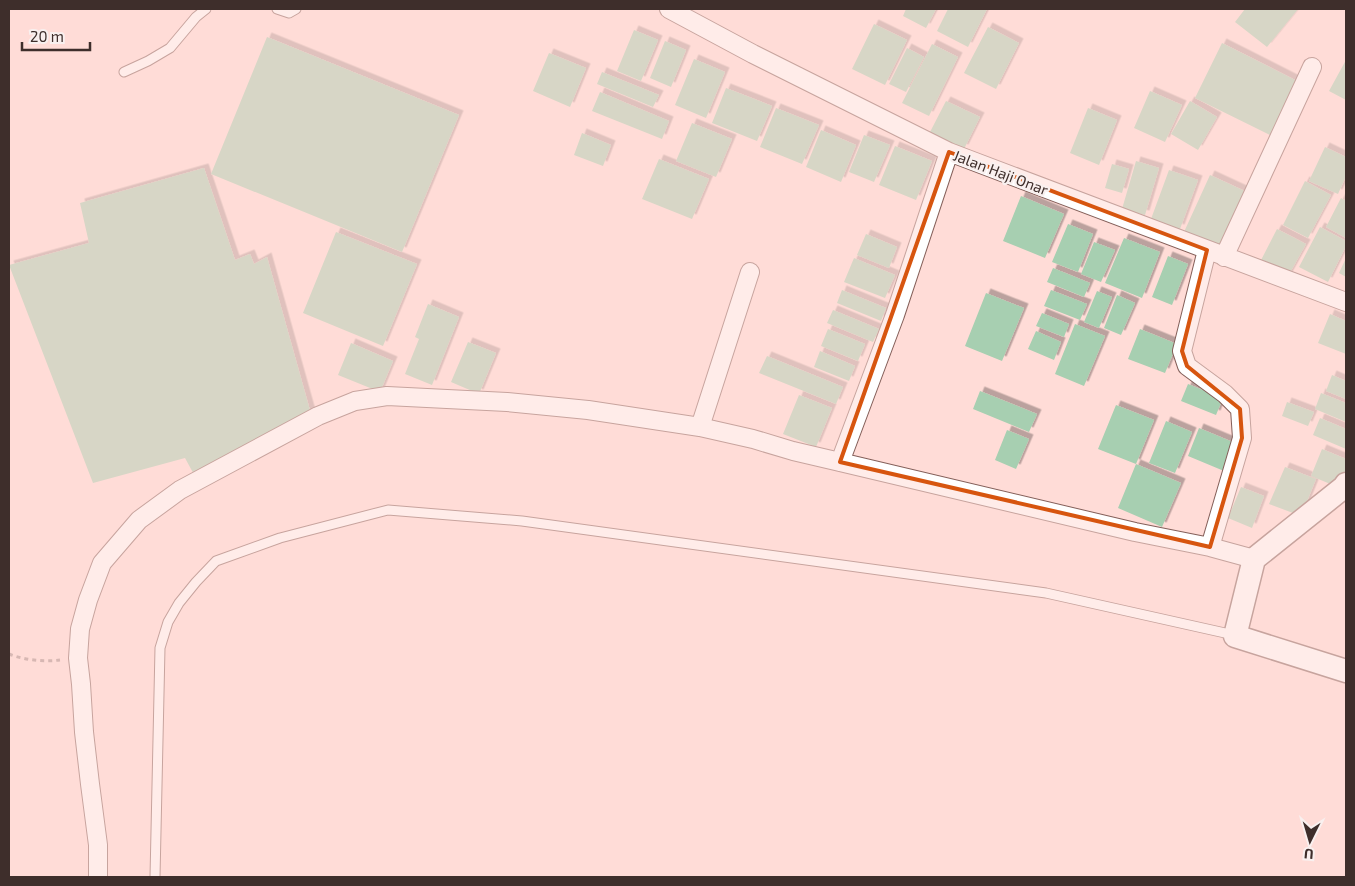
<svg xmlns="http://www.w3.org/2000/svg" width="1355" height="886" viewBox="0 0 1355 886" font-family="'Exo 2',sans-serif">
<style>
.building{fill:#a7cfb1;filter:url(#shadow)}
.lines{fill:none;stroke-linecap:round;stroke-linejoin:round}
.service-casing{stroke:#845f59;stroke-width:11}
.minor-casing{stroke:#845f59;stroke-width:20}
.tertiary-casing{stroke:#845f59;stroke-width:25}
.path{stroke:#a68b87;stroke-width:3;stroke-dasharray:4 4;stroke-linecap:butt}
.service{stroke:#fff;stroke-width:9}
.minor{stroke:#fff;stroke-width:18}
.tertiary{stroke:#fff;stroke-width:22}
.marked{fill:none;stroke:#d7550f;stroke-width:4;stroke-linejoin:round}
.labels{text-anchor:middle;dominant-baseline:central;stroke-width:4.5;stroke-linejoin:round;paint-order:stroke}
.street-label{font-size:15px;fill:#3e2e2b;stroke:#f9f0ef}
</style>
<defs>
<filter id="shadow"><feDropShadow dx="4.5" dy="-4.5" stdDeviation="0" flood-color="#0004"/></filter>
</defs>
<rect width="100%" height="100%" fill="#ffdcd7"/>
<path class="building" d="M906 9H936L926 28 903 16Z
M948 9H987L968 47 937 31Z
M1245 9H1298L1267 47 1235 22Z
M874 24 907 40 885 85 852 69Z
M988 27 1019 43 996 89 964 73Z
M634 30 658 40 641 81 617 71Z
M267 37 459 115 402 252 211 174Z
M665 41 686 50 671 87 650 78Z
M1222 43 1301 83 1274 137 1195 98Z
M932 44 958 57 929 116 902 103Z
M907 48 924 57 906 92 889 84Z
M549 53 586 68 570 107 533 91Z
M694 59 725 72 706 118 675 105Z
M1346 60V100L1329 91Z
M602 72 659 95 653 107 597 84Z
M726 88 772 106 757 141 712 123Z
M1150 91 1182 105 1165 142 1134 128Z
M600 92 669 121 662 139 592 111Z
M946 101 980 117 964 149 930 132Z
M1190 101 1217 117 1198 150 1171 134Z
M776 108 819 125 802 164 760 147Z
M1088 108 1117 120 1099 165 1070 153Z
M692 123 732 139 716 177 676 161Z
M821 130 856 145 841 182 806 167Z
M582 133 611 145 603 166 574 155Z
M864 135 890 145 874 182 849 172Z
M895 146 932 161 916 200 879 185Z
M1325 147 1346 157V176L1338 194 1309 181Z
M659 159 709 179 692 219 642 199Z
M1136 161 1159 168 1145 215 1122 209Z
M1112 164 1129 169 1122 193 1105 188Z
M204 168 235 260 250 254 254 264 267 257 311 414 197 480 185 458 93 483 9 265 89 243 80 203Z
M1169 170 1198 180 1180 229 1151 219Z
M1210 175 1249 193 1224 249 1184 232Z
M1305 181 1331 195 1308 238 1283 225Z
M1021 196 1064 214 1045 258 1003 241Z
M1341 198 1346 201V238L1326 227Z
M1068 224 1093 234 1078 272 1052 262Z
M1320 227 1346 241V246L1328 282 1299 267Z
M1277 229 1306 244 1287 278 1259 264Z
M336 232 417 264 383 346 303 313Z
M866 234 897 247 889 268 857 255Z
M1124 238 1160 252 1142 298 1105 283Z
M1094 242 1115 250 1101 282 1081 274Z
M1168 256 1188 264 1172 305 1152 297Z
M854 258 895 275 885 298 844 282Z
M1346 258V277L1339 273Z
M1053 268 1090 283 1084 297 1047 282Z
M842 290 886 308 881 321 837 303Z
M1051 290 1087 304 1080 320 1044 306Z
M1097 291 1112 297 1099 328 1084 322Z
M986 293 1024 308 1002 361 965 346Z
M1117 295 1135 303 1121 335 1104 328Z
M428 304 459 317 432 385 405 374 419 339 415 337Z
M833 310 879 329 873 342 827 323Z
M1042 313 1069 324 1064 337 1036 326Z
M1330 314 1346 321V354L1318 343Z
M1075 324 1105 336 1084 386 1055 374Z
M828 329 865 344 858 361 821 346Z
M1140 329 1177 344 1165 373 1128 359Z
M1036 331 1061 342 1054 360 1028 349Z
M468 342 496 353 479 394 451 382Z
M351 343 393 361 380 392 338 375Z
M820 351 855 366 849 381 814 367Z
M767 356 843 387 836 404 759 373Z
M1332 375 1346 381V399L1326 391Z
M1188 384 1223 398 1216 415 1181 401Z
M980 391 1037 414 1029 432 973 409Z
M1321 393 1346 403V422L1315 409Z
M799 395 832 408 816 447 783 434Z
M1287 402 1314 412 1308 426 1282 416Z
M1116 405 1154 420 1136 464 1098 449Z
M1320 418 1346 429V449L1313 435Z
M1166 421 1192 432 1175 473 1149 463Z
M1199 428 1235 443 1224 471 1188 456Z
M1007 430 1029 439 1016 469 995 460Z
M1322 449 1346 459V473L1340 488 1311 476Z
M1136 464 1181 483 1162 527 1118 508Z
M1285 467 1316 479 1301 516 1269 504Z
M1241 487 1264 496 1252 528 1228 518Z"/>
<g class="lines">
<defs>
<path id="service" d="M277 9 289 13 296 9
M124 72 148 61 170 48 196 17 206 9
M155 877 160 648 168 622 179 603 196 582 216 561 280 538 388 510 522 521 1046 593 1234 635"/>
<path id="minor" d="M669 9 753 54 949 152 1346 302
M1207 250 1182 351 1187 366 1225 394 1240 409 1242 438 1210 547
M1224 257 1312 67
M700 427 750 272
M840 462 895 315 949 152
M98 877V845L90 784 84 732 81 684 78 658 80 629 88 600 102 563 139 520 180 490 318 416 355 401 387 396 507 402 588 410 700 427 753 439 793 451 840 462 1135 532 1210 547 1254 559"/>
<path id="tertiary" d="M1346 484 1344 487 1254 559 1235 636 1346 671"/>
</defs>
<use href="#service" class="service-casing"/>
<use href="#minor" class="minor-casing"/>
<use href="#tertiary" class="tertiary-casing"/>
<path class="path" d="M9 654C24 660 43 662 60 660"/>
<use href="#service" class="service"/>
<use href="#minor" class="minor"/>
<use href="#tertiary" class="tertiary"/>
</g>
<path d="M0 0H1355V886H0ZM949 152 1207 250 1182 351 1187 366 1240 409 1242 438 1210 547 840 462Z" fill="#ffdcd7" fill-opacity=".55" fill-rule="evenodd"/>
<path class="marked" d="M949 152 1207 250 1182 351 1187 366 1240 409 1242 438 1210 547 840 462Z"/>
<g class="labels">
<g class="street-label">
<text transform="translate(1001 172) rotate(21)">Jalan Haji Onar</text>
</g>
</g>
<rect width="1355" height="886" fill="none" stroke="#3e2e2b" stroke-width="20"/>
<g transform="translate(1310 841) rotate(185)" stroke="#f9f0ef" stroke-width="4" paint-order="stroke">
<path d="M0-4L9 19L0 12L-9 19Z" fill="#3e2e2b"/>
<text y="-8" font-size="14" font-weight="bold" text-anchor="middle" fill="#3e2e2b">U</text>
</g>
<path d="M22 42v8h68v-8" fill="none" stroke="#3e2e2b" stroke-width="2.5"/>
<text x="30" y="42" font-size="15" fill="#3e2e2b" stroke="#f9f0ef" stroke-width="4" paint-order="stroke">20 m</text>
</svg>
